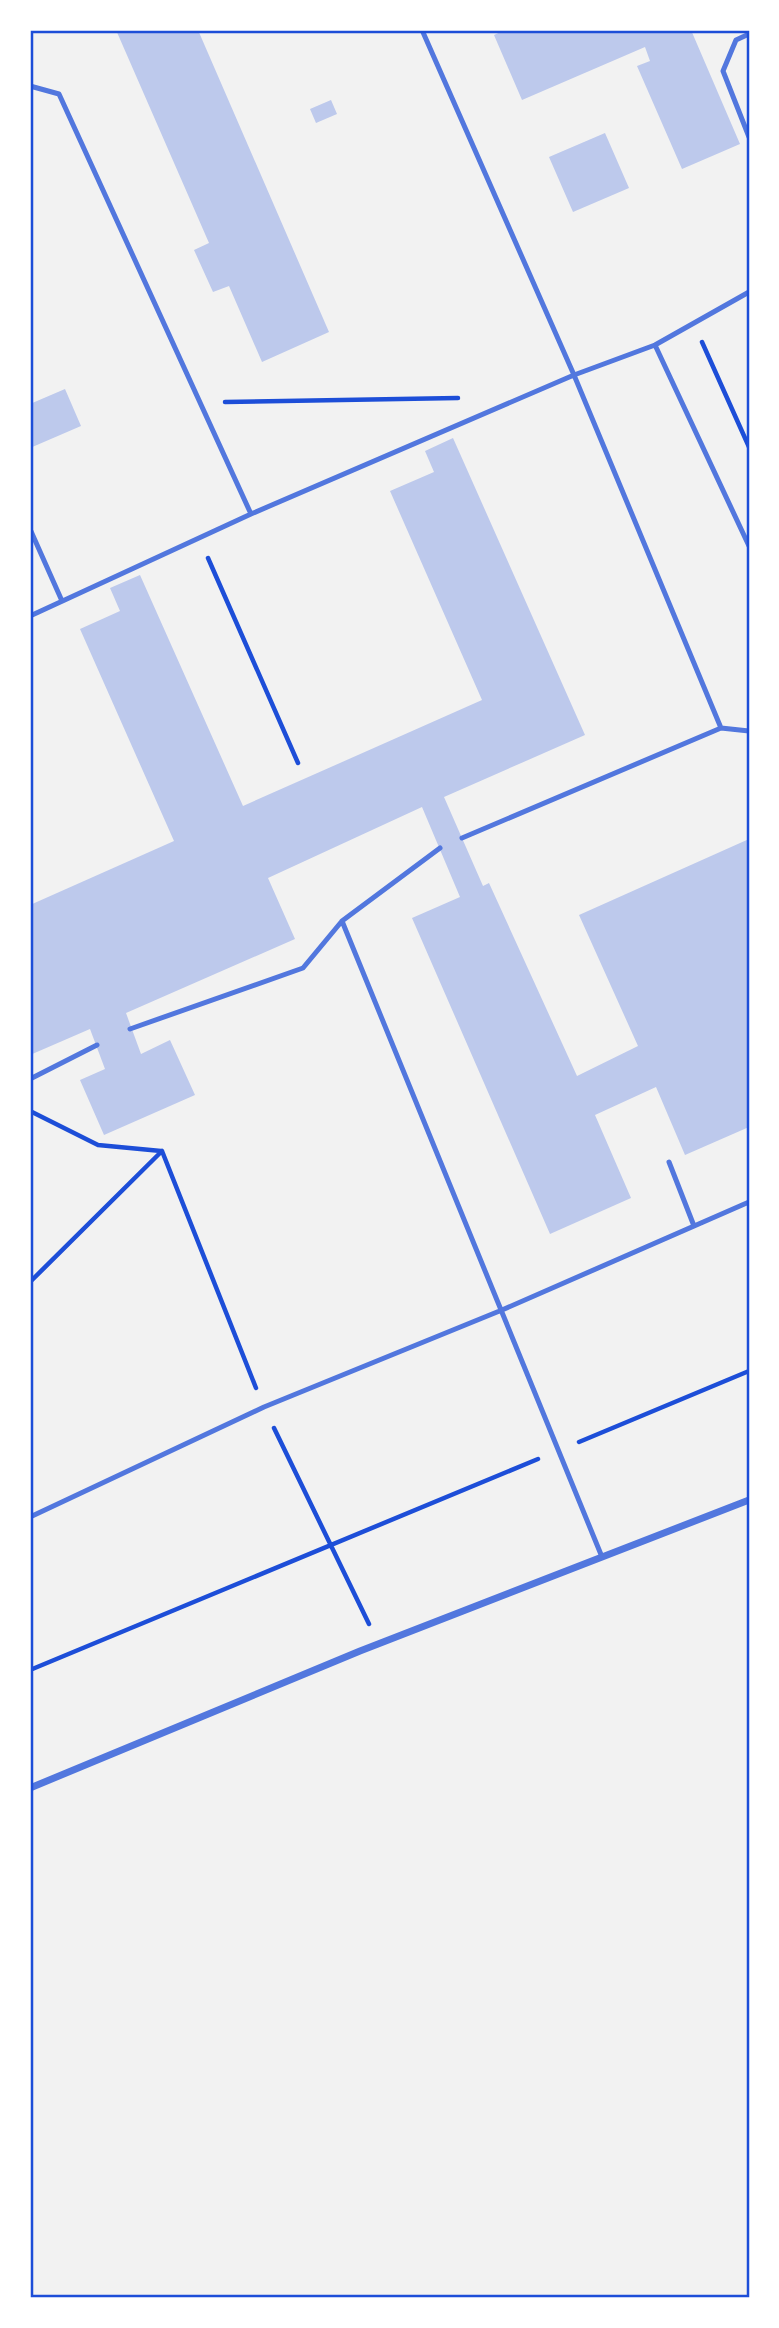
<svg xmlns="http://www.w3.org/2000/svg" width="779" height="2328" viewBox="0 0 779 2328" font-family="'Libre Baskerville',serif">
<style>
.building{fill:#bdc9ec}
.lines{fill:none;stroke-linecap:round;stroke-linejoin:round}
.path{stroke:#1d4ed8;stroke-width:4.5}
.service{stroke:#5277de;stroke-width:5}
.minor{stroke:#5277de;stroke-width:7}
.neatline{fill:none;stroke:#1d4ed8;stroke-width:2.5}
</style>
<rect width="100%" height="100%" fill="#f2f2f2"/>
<path class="building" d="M116 30H198L329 332 262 362 229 286 213 292 194 250 209 243Z
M505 30H691L740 144 682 169 637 66 650 61 645 47 522 100 494 35Z
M331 100 337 114 316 123 310 109Z
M605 133 629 188 573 212 549 157Z
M65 389 81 426 30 448V404Z
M453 438 585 735 444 797 483 886 489 883 577 1076 638 1046 579 915 749 839V1127L685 1155 656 1087 595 1115 631 1198 550 1234 412 918 460 897 422 807 268 878 295 939 126 1013 141 1054 170 1040 195 1095 104 1135 80 1080 105 1069 90 1029 30 1055V905L174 841 80 629 120 611 110 588 140 575 243 806 482 700 390 491 434 472 425 451Z"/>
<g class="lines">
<path class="path" d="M702 342 749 447
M225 402 458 398
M208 558 298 763
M30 1111 98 1145 161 1151
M162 1151 256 1388
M30 1282 162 1151
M274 1428 369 1624
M579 1442 749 1371
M30 1670 538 1459"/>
<path class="service" d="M422 30 574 375 721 728
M749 34 736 40 723 71 749 137
M30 86 59 94 251 514
M655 345 749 546
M30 529 62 601
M30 616 251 514 574 375 655 345 749 292
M462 838 721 728 749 731
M342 921 602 1557
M130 1029 303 968 342 921 440 848
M30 1079 97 1045
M669 1162 694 1226
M30 1517 264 1407 502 1310 749 1202"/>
<path class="minor" d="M30 1788 360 1651 749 1500"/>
</g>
<rect width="779" height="2328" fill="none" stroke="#ffffff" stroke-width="63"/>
<rect x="32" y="32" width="716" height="2264" class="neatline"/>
</svg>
